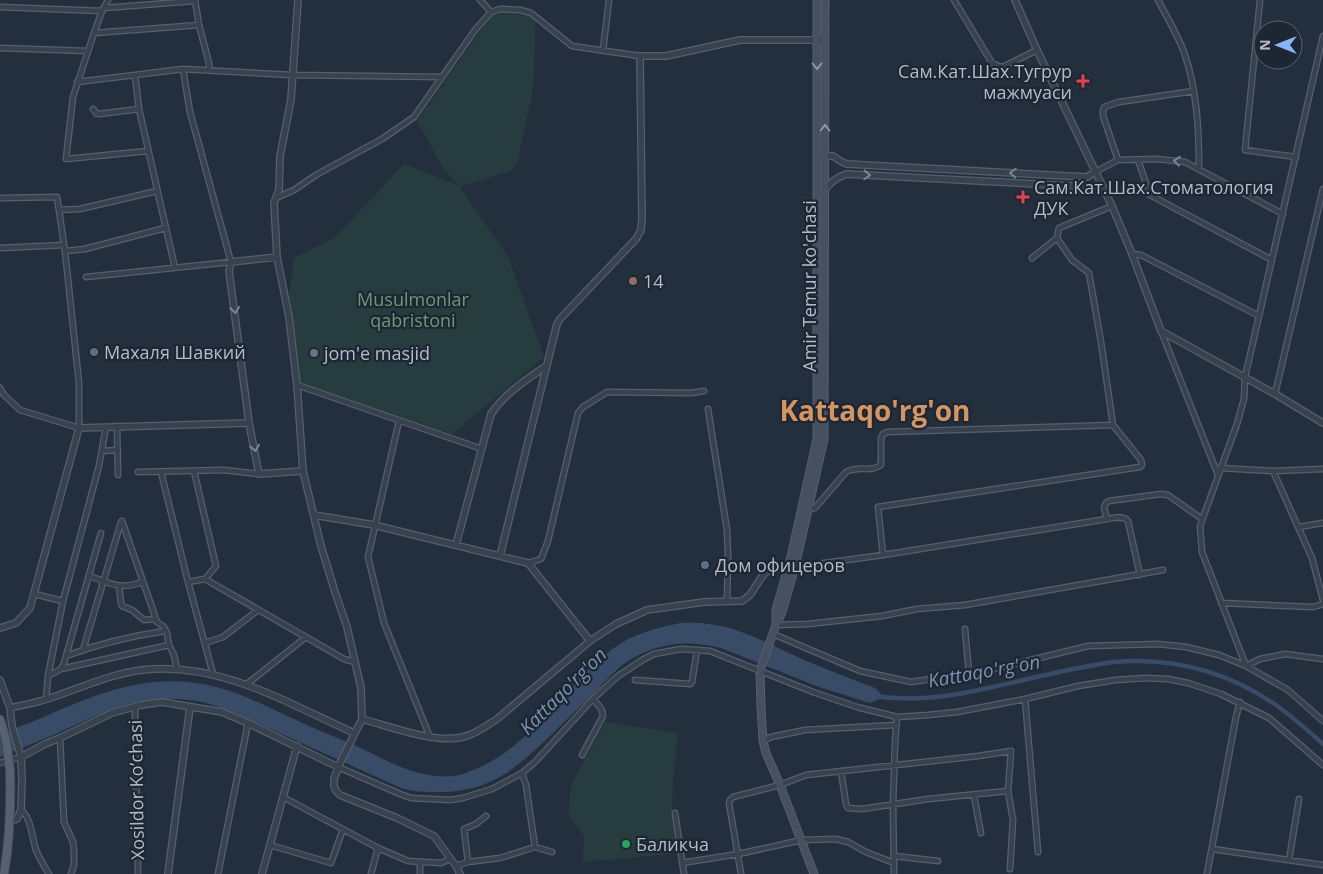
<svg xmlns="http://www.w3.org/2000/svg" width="1323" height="874" viewBox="0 0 1323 874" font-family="'Open Sans',sans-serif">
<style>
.green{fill:#263c3f}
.water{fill:#394c67}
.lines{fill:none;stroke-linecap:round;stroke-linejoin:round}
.canal{stroke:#394c67;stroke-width:4.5}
.minor-casing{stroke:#565f6c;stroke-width:7}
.tertiary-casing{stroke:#565f6c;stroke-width:8}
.secondary-casing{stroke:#565f6c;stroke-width:9}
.primary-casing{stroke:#414a57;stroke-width:10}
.minor{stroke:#38414e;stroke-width:4.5}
.tertiary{stroke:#38414e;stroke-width:5.5}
.secondary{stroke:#465061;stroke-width:7}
.primary{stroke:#56606e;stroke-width:8}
.primary-bridge-casing{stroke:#414a57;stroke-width:10;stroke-linecap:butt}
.primary-bridge{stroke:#56606e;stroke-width:8}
.oneway{stroke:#8e96a5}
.oneway2{stroke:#7c8592}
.health-dot{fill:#e0444e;stroke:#1d2633;stroke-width:2}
.education-dot{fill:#8d6e63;stroke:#1d2633;stroke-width:2}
.service-dot{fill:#5c6f8a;stroke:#1d2633;stroke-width:2}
.worship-dot{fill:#6b7280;stroke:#1d2633;stroke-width:2}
.leisure-dot{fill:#2e9e5b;stroke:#1d2633;stroke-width:2}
.labels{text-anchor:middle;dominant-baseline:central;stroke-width:4.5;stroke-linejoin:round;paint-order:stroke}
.poi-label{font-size:18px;fill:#b4bcc9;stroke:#1d2633;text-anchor:start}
.street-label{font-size:18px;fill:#b4bcc9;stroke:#1d2633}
.park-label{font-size:18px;fill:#6b9a76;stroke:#1d2633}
.water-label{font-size:19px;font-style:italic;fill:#7c92b1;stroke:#1d2633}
.town-label{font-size:28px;font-weight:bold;fill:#d59563;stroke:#1d2633}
</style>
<rect width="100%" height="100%" fill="#242f3e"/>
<path class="green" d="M500 13 532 16 536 19 535 31 534 76 532 95 518 159 513 170 460 187 508 257 544 357 452 434 301 384 289 294 294 258 332 239 341 231 404 164 459 186 443 168 417 121 491 15Z
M605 722 678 733 673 782 672 814 676 846 672 854 583 862 584 836 568 814 572 783Z"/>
<path class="water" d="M681 623C730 620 762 641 804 660 828 670 851 679 875 688L884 697 870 703 819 687 721 648C689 640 662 642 633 658 618 666 605 682 593 694 579 708 564 722 550 736 514 770 490 792 438 792 425 792 413 792 401 788L233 712C219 707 204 701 189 700 138 694 104 712 60 732 40 741 20 748 0 757V735C13 728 26 725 39 719 98 693 154 669 220 688 245 695 270 708 294 719 312 728 331 735 350 743 383 758 416 780 455 776 461 775 467 773 473 770 533 748 567 678 620 644 638 632 661 627 681 623Z"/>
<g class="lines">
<path class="canal" d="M879 696C885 698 891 698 898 698 928 700 958 695 988 688 1020 681 1052 673 1084 667 1094 665 1104 663 1114 662 1172 657 1225 671 1273 703 1291 715 1307 730 1323 744"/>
<defs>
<path id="minor" d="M108 0 102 11 94 33 73 97 66 159 148 151
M195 0 199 25 209 63V70
M480 0 491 12
M954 0 992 63 998 66 1003 67 1037 50
M1158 0C1167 17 1177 34 1184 52 1197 89 1199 129 1199 169
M1260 0 1245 150 1296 157
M0 7 102 11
M104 8 195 1
M94 33 199 25
M1323 36 1245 377 1244 399 1237 424 1200 526 1202 552 1246 666 1260 659 1285 654 1323 659
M0 48 87 51
M603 50 609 0
M77 82 135 75
M93 109 97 114H99L139 109
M1118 160 1103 116V111L1104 107 1119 102 1133 100 1194 91
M1138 160 1150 195 1272 260
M1095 172 1118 160 1157 159 1185 162 1283 214
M0 198 57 197 65 251 79 383V428L20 410 4 395 0 388
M276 198 294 190 316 175 382 139 414 117 475 30 491 12 500 9 520 10 531 13 572 46 640 56
M59 210 80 209 157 191
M0 248 64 245
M65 251 85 249 165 228
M1132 254 1141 255 1259 316
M1032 258 1057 238 1059 228 1112 206
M175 268 139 109 135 75 183 69 292 75 442 77
M86 277 231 262 190 112 183 69
M1161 331 1218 475
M297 385 482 449
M1275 394 1323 189
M708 409 727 530 728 556 727 602
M399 421 368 557 384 623 430 737
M117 426 118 475
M102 451 118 450
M1220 468 1273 471 1323 469
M194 471 216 566 205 579
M1273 471 1312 558 1323 600
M138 472 224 470 259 474
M161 472 188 582 213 674
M809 509 815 508 846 472C859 465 870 473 881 465V438L883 434 887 432 1113 425
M1107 519 1104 508 1106 503 1109 501 1161 494 1168 495 1202 519
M1299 527 1323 523
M883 555 878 507 1140 467 1142 465 1141 460 1113 425 1101 342 1089 273 1072 260 1057 238
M528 563 541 559 548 541 578 413 583 407 607 392 691 393 704 391
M795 567 883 555 1107 519C1114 518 1124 515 1128 521L1140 575
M89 576C113 584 118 590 143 582
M188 582 205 579 344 659 355 662
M119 586 121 603 122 606 132 610 144 620 156 619
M34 594 63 601
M1221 603 1313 607 1323 604
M776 625 808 624 882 616 917 609 965 605 1163 570
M965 629 969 673
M773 634 860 671 911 682 990 670 1088 646 1158 644 1186 647 1219 655 1246 666 1288 690 1323 721
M205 643 223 637 258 610
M83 650 121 522 122 521 156 619 157 622 164 627 167 633 169 645 174 655 177 669
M66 656C98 644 131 636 165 631
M61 669 169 645
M48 676 61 669 64 663 101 533
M635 680 690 684 692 682 697 650
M247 684 306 637
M46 699 48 676 63 601 99 466 106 427
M1025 699 1038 852
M135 707 138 874
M60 738 64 822 73 842 74 851V865L71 874
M763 741 771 737 805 730 896 725
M582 755 603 716C603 708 597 704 593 699
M0 763 21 757
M338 767 400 794 411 798 450 800 463 798 492 789 522 773 534 763 593 699 618 676 644 659 654 654 681 649 710 651 813 692 857 707 897 717 928 715 957 712 1025 699 1078 686 1115 680 1146 678 1168 679 1188 683 1221 694 1269 718 1323 765
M841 771 846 804 848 808 862 809 928 799 1008 791
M522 773 526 785 535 847
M974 796 981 833
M283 797 378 848 408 861 441 863 450 859
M21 810C31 817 32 838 36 850 39 858 44 866 49 874
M675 813 684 874
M270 845 331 863 343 829
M1212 849 1323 865
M894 856 938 861
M1289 860 1299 799
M468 862 464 829 476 824 486 816
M682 863 738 854 802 840 836 839 848 842 866 852 894 863
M456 866 468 862 500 858 535 847 552 852
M218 874 248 723
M371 874 378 848
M420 874V862
M741 874 729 803 730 800 733 797 780 785 806 775 978 756 1011 751 1008 791 1013 820 1010 869
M894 874 893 804 895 743 897 717
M1207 874 1236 717 1240 702"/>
<path id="tertiary" d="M298 0 291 100 280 156 279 190 274 203 277 257 289 317 297 385 303 471 321 546 335 592 347 627 361 688 362 719 340 763 334 779V786L336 791 340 795 397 818 434 836 456 866 460 874
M1015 0 1037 50 1112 206 1132 254 1161 331 1275 394 1323 423
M817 155 833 156 842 162 847 164 1087 177 1095 172
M825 190C830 182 836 178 846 174L1093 187 1100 183
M277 257 231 262 229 271 249 423 259 474 303 471
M314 515 374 525 528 563 590 641
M456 545 491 414C505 393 526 380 546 366
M500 556 557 324 560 319 636 239 641 230 642 219 640 56H666L740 40H825
M0 628 16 623 30 608 79 428 249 423
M0 680 10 708 12 726 21 757 22 780 21 810 17 819 11 821
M10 708C23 705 35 703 47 699 79 689 109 674 142 670 219 661 287 703 354 733
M362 719C389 726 435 744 463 737 476 734 486 726 497 719L590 641 616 624 647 610 704 602 742 601 750 595 761 578 766 572 783 567H792
M21 757 45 744 60 738 112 713 141 705 162 702 222 712 248 723 338 767
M168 874 190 707
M262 874 297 746"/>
<path id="secondary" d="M776 622V610L791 557 817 439V0
M814 874 780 785 766 753 763 741 761 708 760 670 776 625 782 612 795 567 824 439 825 0"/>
<path id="primary" d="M4 874C10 839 11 805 10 770"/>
</defs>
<use href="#minor" class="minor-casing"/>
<use href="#tertiary" class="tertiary-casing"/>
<use href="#secondary" class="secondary-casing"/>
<use href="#primary" class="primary-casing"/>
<use href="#minor" class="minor"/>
<use href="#tertiary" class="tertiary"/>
<use href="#secondary" class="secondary"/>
<use href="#primary" class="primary"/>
<defs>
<path id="primary-bridge" d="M0 719 6 740 10 770"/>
</defs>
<use href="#primary-bridge" class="primary-bridge-casing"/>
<use href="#primary-bridge" class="primary-bridge"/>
</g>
<defs><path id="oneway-chevron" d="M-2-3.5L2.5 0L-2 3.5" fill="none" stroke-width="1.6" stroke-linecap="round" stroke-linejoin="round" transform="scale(1.25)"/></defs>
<g class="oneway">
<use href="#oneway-chevron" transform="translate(817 66) rotate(90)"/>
<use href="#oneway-chevron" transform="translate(825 128) rotate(-90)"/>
</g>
<g class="oneway2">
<use href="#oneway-chevron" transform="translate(1177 161) rotate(-173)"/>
<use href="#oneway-chevron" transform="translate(1013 173) rotate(-177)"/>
<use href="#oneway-chevron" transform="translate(867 175) rotate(3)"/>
<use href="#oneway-chevron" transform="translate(235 310) rotate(83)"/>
<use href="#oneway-chevron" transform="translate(255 448) rotate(79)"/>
</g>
<g class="health-dot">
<path d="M1080.5 73.5h5v5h5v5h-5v5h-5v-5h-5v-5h5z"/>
<path d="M1020.5 189.5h5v5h5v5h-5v5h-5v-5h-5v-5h5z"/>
</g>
<circle class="education-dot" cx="633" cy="281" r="5"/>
<g class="service-dot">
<circle cx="94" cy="352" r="5"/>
<circle cx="705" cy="565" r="5"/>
</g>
<circle class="worship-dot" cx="314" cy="353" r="5"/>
<circle class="leisure-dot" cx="626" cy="844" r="5"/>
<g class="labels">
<g class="poi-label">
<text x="1072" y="71" text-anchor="end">Сам.Кат.Шах.Тугрур<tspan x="1072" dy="21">мажмуаси</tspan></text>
<text x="1034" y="187">Сам.Кат.Шах.Стоматология<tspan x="1034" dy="21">ДУК</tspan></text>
<text x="643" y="281">14</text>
<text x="104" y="352">Махаля Шавкий</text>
<text x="324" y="353">jom'e masjid</text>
<text x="715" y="565">Дом офицеров</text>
<text x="636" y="844">Баликча</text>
</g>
<g class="street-label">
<text transform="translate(809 286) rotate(-90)">Amir Temur ko'chasi</text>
<text transform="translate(136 790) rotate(-91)">Xosildor Ko’chasi</text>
</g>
<g class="park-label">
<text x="413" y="299">Musulmonlar<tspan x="413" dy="21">qabristoni</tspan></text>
</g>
<g class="water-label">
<text transform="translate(984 671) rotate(-10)">Kattaqo'rg'on</text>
<text transform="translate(563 691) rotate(-45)">Kattaqo'rg'on</text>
</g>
<g class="town-label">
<text x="875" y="410">Kattaqo'rg'on</text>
</g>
</g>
<g transform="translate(1278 45) rotate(270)"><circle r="24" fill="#1d2633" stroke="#59626f"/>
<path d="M0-4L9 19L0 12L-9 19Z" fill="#8ab4f8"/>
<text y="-8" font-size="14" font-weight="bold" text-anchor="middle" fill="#b4bcc9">N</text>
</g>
</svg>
